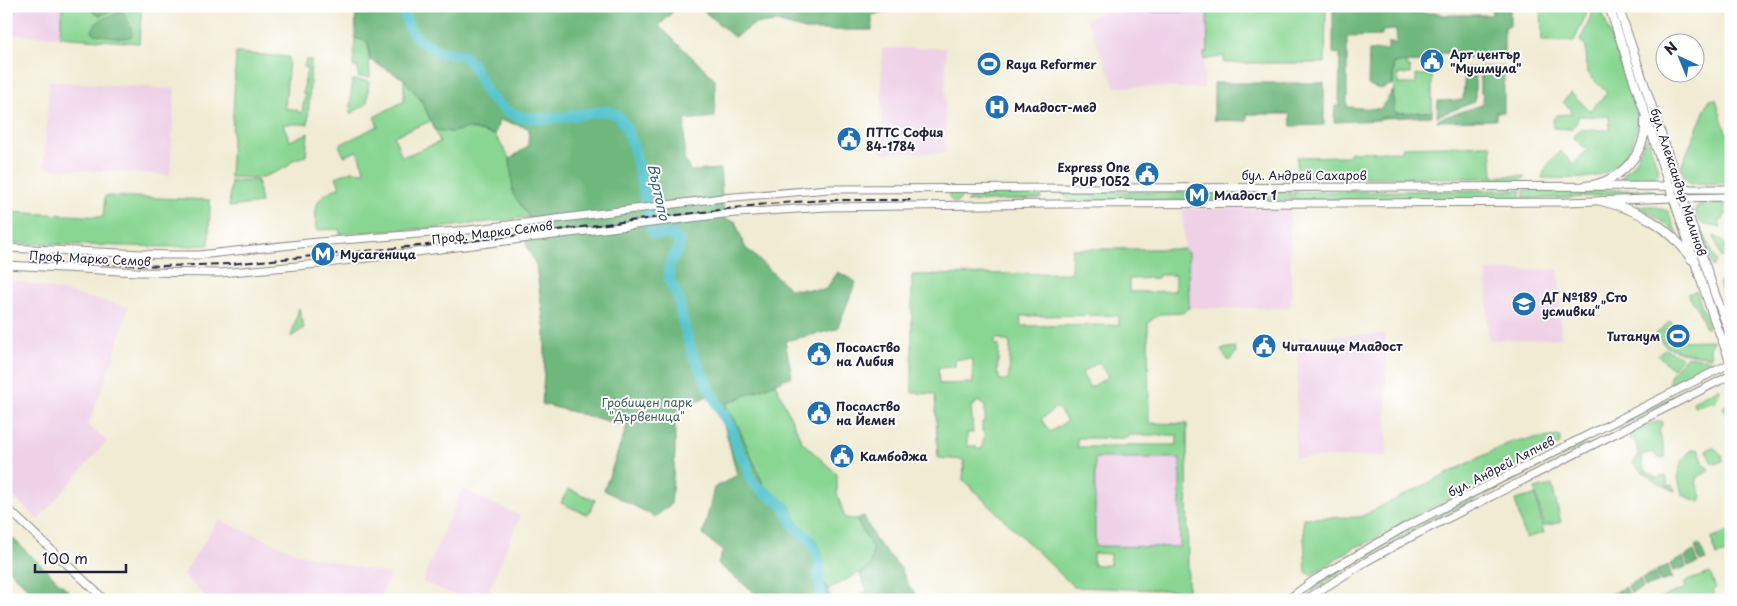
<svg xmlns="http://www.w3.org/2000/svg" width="1737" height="606" viewBox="0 0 1737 606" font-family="'Playpen Sans',sans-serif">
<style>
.built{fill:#eed0e7}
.green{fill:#89d693;stroke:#567c67;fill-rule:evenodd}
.forest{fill:#6eb77d;stroke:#486c5c}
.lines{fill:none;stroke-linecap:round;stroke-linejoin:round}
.river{stroke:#58c5cd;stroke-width:11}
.secondary-casing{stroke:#898686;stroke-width:9}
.primary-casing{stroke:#898686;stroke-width:10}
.secondary{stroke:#fff;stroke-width:7}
.primary{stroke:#fff;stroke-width:8}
.rail{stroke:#22223b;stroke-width:2;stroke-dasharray:8 4;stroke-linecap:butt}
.labels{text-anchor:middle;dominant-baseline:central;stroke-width:4;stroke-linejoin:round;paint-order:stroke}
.poi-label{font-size:12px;font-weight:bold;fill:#22223b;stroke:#fff;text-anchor:start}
.street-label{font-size:12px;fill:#22223b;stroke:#fff}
.park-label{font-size:12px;fill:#46615a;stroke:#fff}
.water-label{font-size:14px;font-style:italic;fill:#386375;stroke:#fff}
</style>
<rect width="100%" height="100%" fill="#fff"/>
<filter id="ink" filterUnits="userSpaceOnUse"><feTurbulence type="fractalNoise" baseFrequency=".02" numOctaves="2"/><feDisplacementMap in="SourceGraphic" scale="10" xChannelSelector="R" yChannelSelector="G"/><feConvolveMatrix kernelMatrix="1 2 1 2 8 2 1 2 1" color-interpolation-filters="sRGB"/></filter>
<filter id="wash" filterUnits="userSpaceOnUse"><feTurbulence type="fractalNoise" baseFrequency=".0096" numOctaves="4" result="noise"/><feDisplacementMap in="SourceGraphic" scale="20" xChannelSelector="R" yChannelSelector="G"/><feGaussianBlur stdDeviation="1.12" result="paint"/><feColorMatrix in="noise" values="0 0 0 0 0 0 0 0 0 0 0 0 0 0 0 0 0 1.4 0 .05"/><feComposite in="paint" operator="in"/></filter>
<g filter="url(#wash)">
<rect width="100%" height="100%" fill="#f0ebd2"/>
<path class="built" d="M6 6H62L60 37 6 34Z
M1105 10 1130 12H1207L1208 53H1204V88L1115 87 1086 19Z
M882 48H946L945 153H881Z
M49 81 175 89 170 175 44 168Z
M1289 208 1292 306 1286 308H1189L1188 253 1184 249 1183 209Z
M1559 269 1561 338 1488 340 1487 271Z
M6 278 128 307 116 351 88 425 107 441 38 520 6 490Z
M1385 334 1387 456 1295 458 1299 338Z
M1095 458H1180V547L1095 546Z
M462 489 520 516 485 600H468L422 582Z
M218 520 300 554 390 575 379 600H209L183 575Z"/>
<path class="green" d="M62 6H142L139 43 60 37Z
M1131 6H1326L1325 63H1224V56L1204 60V53L1208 52 1207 12H1130Z
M1541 6H1587L1586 15 1574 41H1542Z
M1592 6H1600L1601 9 1636 109C1641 137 1624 168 1596 176 1580 180 1559 178 1542 178 1544 167 1553 159 1560 151L1574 164 1587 150 1573 137 1581 130H1610L1609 116H1578L1577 122 1572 129 1553 128V119L1557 115 1571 114V107H1568L1563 102 1571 93 1590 111 1607 93 1587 73 1586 46 1580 41 1590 19Z
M355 38 368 42 370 77H358V67H353Z
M236 53 289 57 285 108 297 110 298 112 302 113 305 94 303 93 307 68 304 67 306 60H311L308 124H283L290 141 308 133 306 156 293 160 286 168 260 178 230 177Z
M1407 62V67H1410V74H1398V84H1416V75H1432V112L1394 113 1393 63Z
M404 79 421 100 431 121 394 136 402 157 440 142 435 130 451 132 468 128 495 135 510 159 514 194 529 217 438 228 340 234 339 229 316 230C315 205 314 197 340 187L336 177 351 171 365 172 357 151 344 156 339 145 378 126 374 117 404 101Z
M352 80 369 81 367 104 350 114Z
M1716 99 1725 130 1731 137V183L1691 184 1685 179 1681 167 1709 100Z
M1646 138H1648L1659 173H1657L1654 178 1650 179H1620L1635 162Z
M1491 145 1493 176H1524V179L1522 180 1496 181 1491 178 1297 177V157L1349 156 1350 152 1402 151 1403 147Z
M257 180 261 203 229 207 231 181Z
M1521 190V199L1293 200V192Z
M1524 190H1653V193H1622L1570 198 1524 199Z
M1069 192H1290L1291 200 1073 201 1067 198 1061 193Z
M949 193H961L963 195 958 202 954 203 949 197Z
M1021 193H1039L1042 195 1041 198 1039 199 966 202 969 199 975 196Z
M105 196 210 200 209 245 169 247 6 243 9 212 103 217Z
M1731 203 1724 204 1726 215 1724 216 1723 220 1719 221 1721 227C1705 226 1699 226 1695 210L1698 205Z
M1636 206H1656L1658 208 1668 211 1677 234 1655 216Z
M1703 232 1716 260V263L1713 267 1702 233Z
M1714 236 1724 241 1727 251 1723 258 1721 257Z
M1072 249H1184L1188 253 1189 308 1183 313 1159 314 1148 323 1149 423 1187 424 1188 591 1074 587 963 480 964 460 938 458 935 394 912 393V275L1071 273ZM1159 275H1175V291L1129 292V279L1158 278ZM1118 315 1119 325 1021 326V316ZM995 339H1002V341H1008L1010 344 1009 374 1008 380H999V375H997L999 345H995ZM955 359H973V383L939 384 938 368 955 367ZM1099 362 1108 377 1090 388 1082 373ZM975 402H982L983 405H985V421L982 422V431H984L982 449H976V446H967V433H973L971 405H975ZM1057 407 1067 421 1050 432 1041 419ZM1127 435H1177V445H1127V447H1077V438H1127ZM1095 458H1180V547L1095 546ZM1093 553 1110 554V565H1093Z
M1725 278 1731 286V318L1719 285 1720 280Z
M1696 291 1709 326 1706 329 1697 307 1687 294Z
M299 308 304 328 291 337Z
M1670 321 1673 324 1666 330 1672 341 1713 340 1710 349 1711 357 1680 352 1666 346 1655 335Z
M1235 347 1236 353 1229 361 1222 352 1221 349Z
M1665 349 1682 357 1672 369 1658 355Z
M1688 356 1710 360 1713 364 1709 368 1670 387C1666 375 1678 366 1685 358Z
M1722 372 1616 429 1614 426Z
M775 383 802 442 837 474V493L845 518 856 519 873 549 870 567 827 590 823 579 824 565 808 532 796 522 791 507 764 486 736 422 725 404Z
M1719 388 1720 390 1715 403 1710 402 1694 407 1693 401Z
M1731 402V428L1723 407Z
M1662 421 1663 422 1659 431 1666 457 1657 458 1654 452 1641 455 1644 469 1656 478 1666 476 1668 486 1673 485 1675 491 1656 482 1633 464 1639 455 1634 437 1630 440 1628 434 1643 425Z
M1560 436V444L1424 511 1365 544 1355 547 1311 575 1306 572 1303 518 1360 517 1513 441Z
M1584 441 1586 444 1416 529 1366 557 1365 554 1415 526Z
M1713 447 1722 455 1723 461 1716 464 1711 462 1706 450Z
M1694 449 1699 450 1704 464 1710 470 1698 477 1696 482 1702 497 1700 502 1682 495C1681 489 1679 483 1678 478 1677 468 1685 453 1694 449Z
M1552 485 1561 522 1544 526 1535 489Z
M568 489 595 500 588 515 561 503Z
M1535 495 1544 533 1525 538 1515 500Z
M1726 532H1731V551L1717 556 1711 538Z
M1362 556 1363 558 1299 600H1294L1321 580Z
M1710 573 1716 588 1713 589 1716 600H1655L1686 588 1684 582Z"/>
<path class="forest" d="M94 6H120L100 16 94 13 92 9Z
M356 6H678L659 26 715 79V117L685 120 684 158 690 171 720 169 724 219 735 221 745 247 790 289 825 290 838 272 856 282 837 329 785 341 792 376 725 404 736 422 764 486 791 507 797 522 815 539 822 553 824 565 823 579 832 600H764L718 564 723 551 703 535 714 488 737 475 725 428 709 395 675 413V453L671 504 655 517 604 490 627 426 542 404 545 358V333L536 265 526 244 529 217 513 194 510 159 528 146 529 128 499 120 495 135 468 128 451 132 435 130 421 100 404 79 370 60 368 42 355 38Z
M698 6H904L872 15V30H805L777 22 755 24 734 37Z
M1492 6H1510V26L1504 27V59L1451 57 1450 53H1427V62L1393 63V84L1380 89 1368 85 1369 51 1388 50V43H1397L1396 30 1382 31V36L1347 37V107L1380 109 1393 91 1394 113 1432 112V116L1382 118 1379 120 1334 122 1335 106H1339L1340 54 1333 53V10H1390V13H1440V15H1492Z
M120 11 124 13 131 28 132 36C121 41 106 35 95 34L92 31C96 17 109 19 120 11Z
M1480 67H1504V112H1496V120L1437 121 1438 119 1482 105 1483 94 1480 92Z
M1465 68H1475V102L1437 116 1438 101 1463 100Z
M1214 83H1324V125L1291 126 1290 114H1247V121L1214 120Z
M864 516 875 540 900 567 910 588 922 600H852L867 590 859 573 870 567 873 549 856 519Z
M6 532 78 600H40L6 567Z
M1699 544 1706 560 1700 562 1695 546Z
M1694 551 1698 563 1688 566 1685 556Z
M1683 557 1686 567 1673 571 1670 564Z
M1668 565 1672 578 1660 582 1656 571Z
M1654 572 1658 583 1645 587 1642 578Z
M1640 579 1643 588 1631 593 1628 585Z
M1626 587 1630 599 1620 600 1617 591Z
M1615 592 1618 600H1594L1595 597 1600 595 1605 597Z"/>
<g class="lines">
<path class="river" d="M402 6 409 28 417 38 439 52 461 55 472 64 487 94 503 109 519 117 548 119 607 111 618 116 626 127 635 152 651 229 654 234 673 235 680 241 678 249 669 266V280L679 299 681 315 692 353 721 412 731 426 738 450 747 464 749 477 754 484 785 507 793 525 809 539 816 551 820 565 819 579 822 600"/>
</g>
</g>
<g filter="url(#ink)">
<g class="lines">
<defs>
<path id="secondary" d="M6 248 167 255H199L318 242 469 230 722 198 829 189 1669 186 1691 189H1731
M6 265 138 272 220 273 319 264 724 214 826 207 1057 204 1567 202 1673 198 1731 197
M6 507 105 600
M1287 600 1314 580 1405 527 1731 363
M1305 600 1367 561 1413 536 1731 375"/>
<path id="primary" d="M1609 6 1713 316 1731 363
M1618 6 1715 294 1731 336
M1585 186C1618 183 1647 155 1645 120
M1601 201C1638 210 1669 225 1691 259"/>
</defs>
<use href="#secondary" class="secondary-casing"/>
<use href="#primary" class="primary-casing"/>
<use href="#secondary" class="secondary"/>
<use href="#primary" class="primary"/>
<path class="rail" d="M30 261 163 266 230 264 470 241 766 204 826 200H913"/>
</g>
</g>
<defs>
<symbol id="civic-disc" viewBox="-11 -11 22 22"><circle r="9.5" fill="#1f6fb2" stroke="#fff"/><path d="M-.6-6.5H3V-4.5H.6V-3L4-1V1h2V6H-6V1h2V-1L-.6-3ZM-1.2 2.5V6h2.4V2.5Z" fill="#fff"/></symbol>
<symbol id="stadium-disc" viewBox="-11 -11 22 22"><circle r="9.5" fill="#1f6fb2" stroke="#fff"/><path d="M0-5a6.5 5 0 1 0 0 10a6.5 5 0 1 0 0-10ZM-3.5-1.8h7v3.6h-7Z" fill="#fff"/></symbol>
<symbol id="hospital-disc" viewBox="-11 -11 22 22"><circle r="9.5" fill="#1f6fb2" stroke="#fff"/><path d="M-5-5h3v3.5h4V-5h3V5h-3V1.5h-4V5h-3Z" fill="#fff"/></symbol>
<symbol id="metro-disc" viewBox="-11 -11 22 22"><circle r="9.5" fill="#1f6fb2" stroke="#fff"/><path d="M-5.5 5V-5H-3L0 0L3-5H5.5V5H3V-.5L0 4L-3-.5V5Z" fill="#fff"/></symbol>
<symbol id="school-disc" viewBox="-11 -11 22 22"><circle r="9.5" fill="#1f6fb2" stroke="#fff"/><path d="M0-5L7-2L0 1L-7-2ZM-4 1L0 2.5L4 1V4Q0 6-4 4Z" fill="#fff"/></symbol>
</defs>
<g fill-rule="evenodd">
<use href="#civic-disc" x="1418" y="47" width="28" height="28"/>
<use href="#stadium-disc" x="975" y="50" width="28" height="28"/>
<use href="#hospital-disc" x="983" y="93" width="28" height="28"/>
<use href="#civic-disc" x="835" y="125" width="28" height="28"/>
<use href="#civic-disc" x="1133" y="160" width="28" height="28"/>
<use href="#metro-disc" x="1183" y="181" width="28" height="28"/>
<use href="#metro-disc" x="309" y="240" width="28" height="28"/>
<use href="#school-disc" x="1510" y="290" width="28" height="28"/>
<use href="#stadium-disc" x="1664" y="322" width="28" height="28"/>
<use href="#civic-disc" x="1250" y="332" width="28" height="28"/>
<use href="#civic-disc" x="805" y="340" width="28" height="28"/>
<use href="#civic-disc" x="805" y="399" width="28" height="28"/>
<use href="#civic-disc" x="828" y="442" width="28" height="28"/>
</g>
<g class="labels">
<g class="poi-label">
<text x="1450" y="54">Арт център<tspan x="1450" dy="14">"Мушмула"</tspan></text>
<text x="1006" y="64">Raya Reformer</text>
<text x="1014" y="107">Младост-мед</text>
<text x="866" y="132">ПТТС София<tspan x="866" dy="14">84-1784</tspan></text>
<text x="1130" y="167" text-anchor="end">Express One<tspan x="1130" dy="14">PUP 1052</tspan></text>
<text x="1214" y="195">Младост 1</text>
<text x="340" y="254">Мусагеница</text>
<text x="1542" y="297">ДГ №189 „Сто<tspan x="1542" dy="14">усмивки“</tspan></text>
<text x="1660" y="336" text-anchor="end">Титанум</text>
<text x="1282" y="346">Читалище Младост</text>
<text x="836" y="347">Посолство<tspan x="836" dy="14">на Либия</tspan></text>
<text x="836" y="406">Посолство<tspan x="836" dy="14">на Йемен</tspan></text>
<text x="860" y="456">Камбоджа</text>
</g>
<g class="street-label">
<text x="1304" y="175">бул. Андрей Сахаров</text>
<text transform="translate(1679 182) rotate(72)">бул. Александър Малинов</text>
<text transform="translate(492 232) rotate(-7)">Проф. Марко Семов</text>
<text transform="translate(90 258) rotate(3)">Проф. Марко Семов</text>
<text transform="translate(1501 466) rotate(-27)">бул. Андрей Ляпчев</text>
</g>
<g class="park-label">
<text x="647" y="402">Гробищен парк<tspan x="647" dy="14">"Дървеница"</tspan></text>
</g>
<g class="water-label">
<text transform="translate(659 192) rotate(78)">Въртопо</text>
</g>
</g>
<rect width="1737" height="606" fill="none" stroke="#fff" stroke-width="25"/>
<g transform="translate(1680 58) rotate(316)"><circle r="24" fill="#ffffff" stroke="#a7a7b1"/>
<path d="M0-4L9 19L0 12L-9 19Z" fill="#1f6fb2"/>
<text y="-8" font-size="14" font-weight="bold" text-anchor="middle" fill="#22223b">N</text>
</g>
<path d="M35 564v8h91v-8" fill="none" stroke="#22223b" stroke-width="2.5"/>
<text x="42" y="564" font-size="15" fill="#22223b" stroke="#ffffff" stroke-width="4" paint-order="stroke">100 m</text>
</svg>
